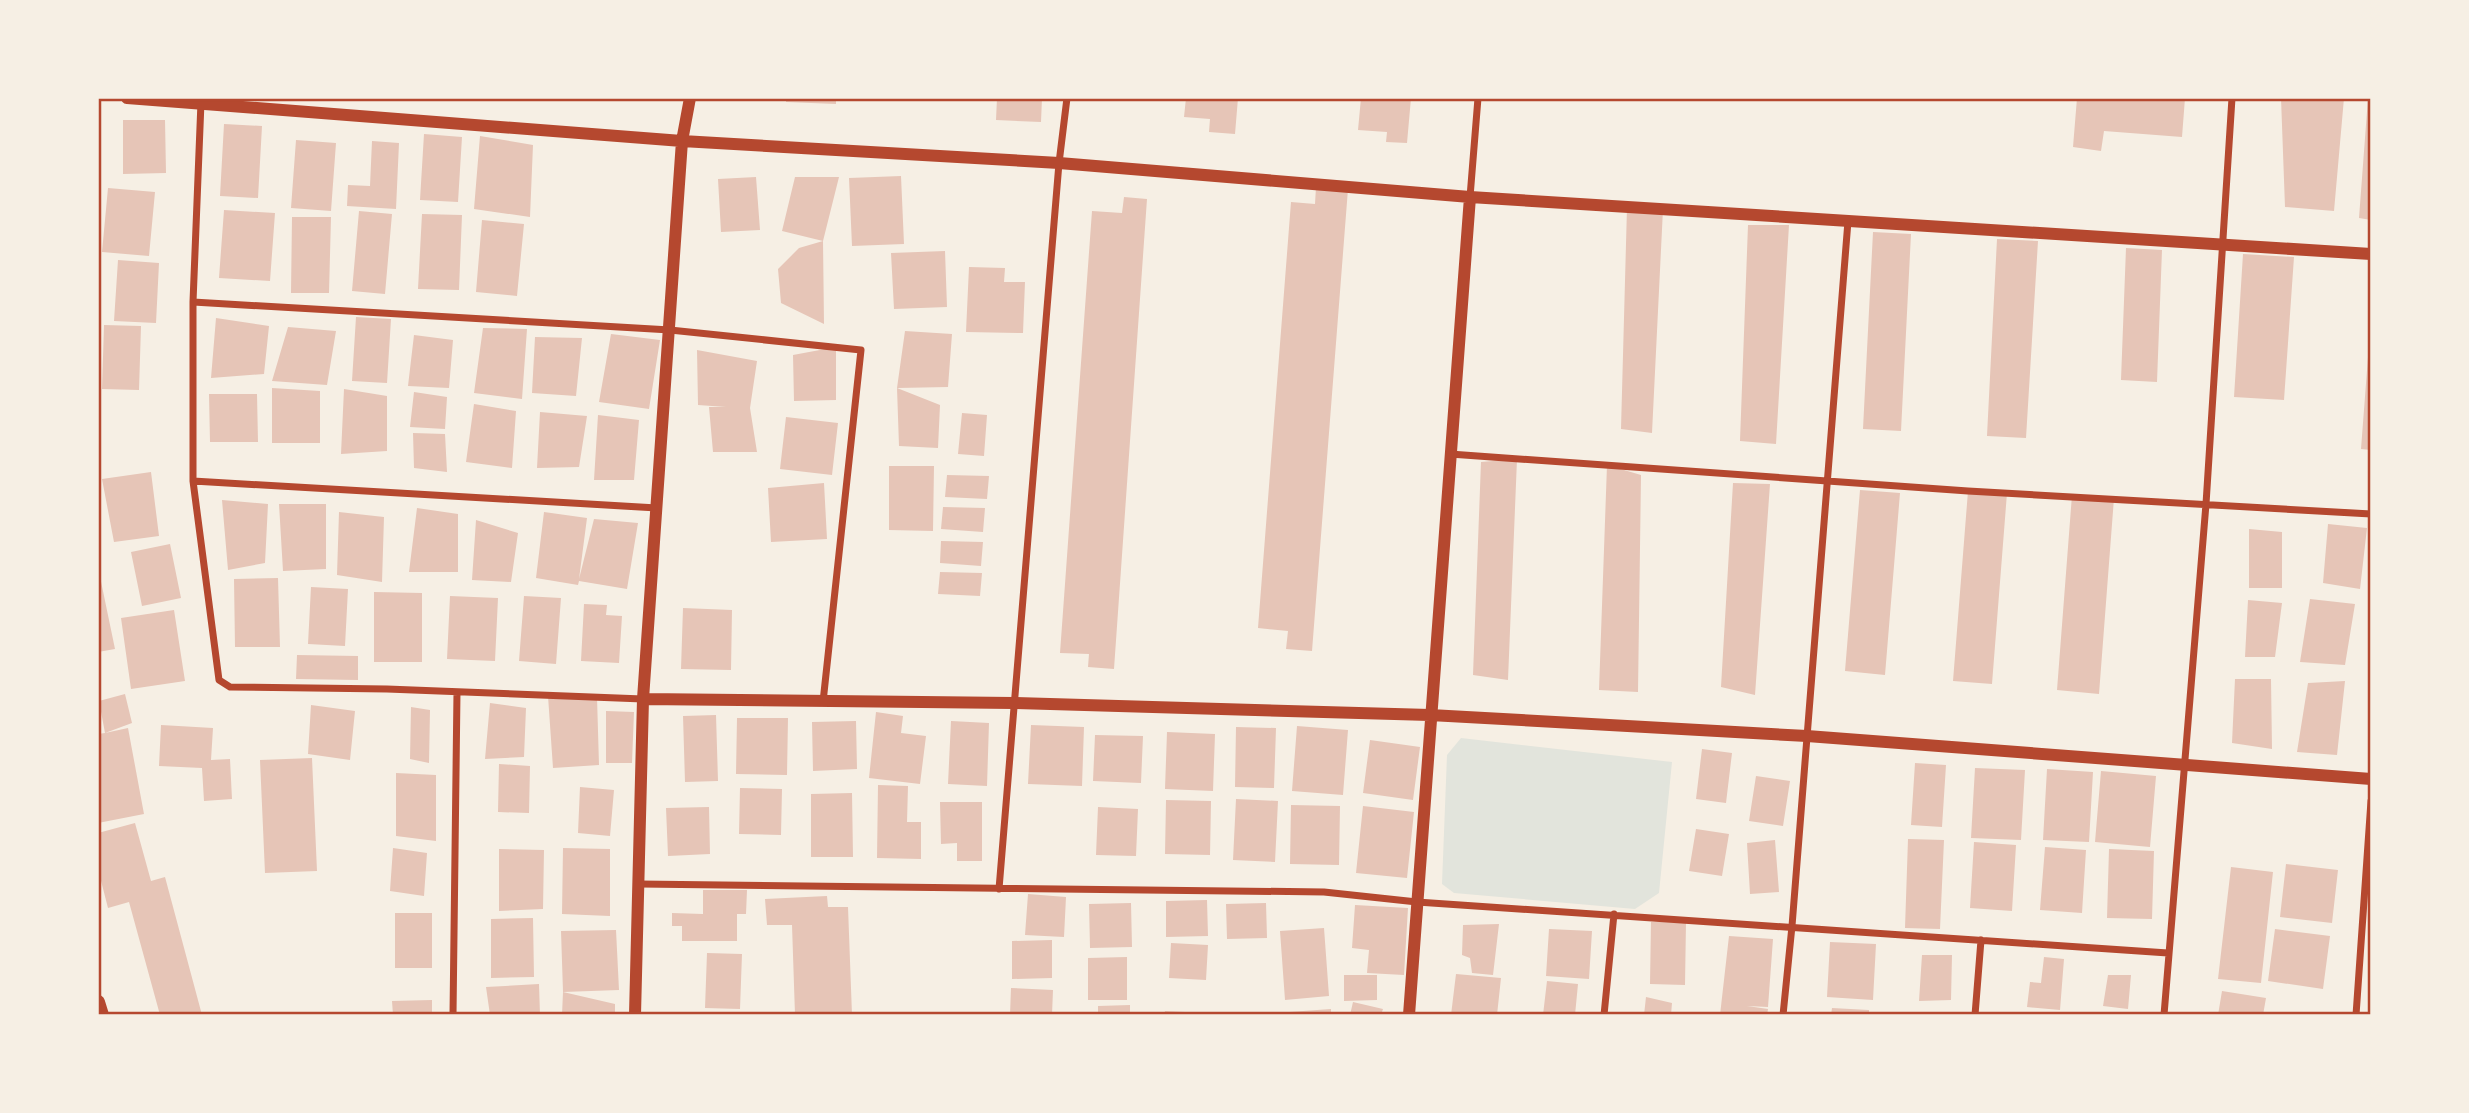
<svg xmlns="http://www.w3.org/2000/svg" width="2469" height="1113" viewBox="0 0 2469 1113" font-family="Signika,sans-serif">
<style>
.green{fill:#e2e4dc}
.building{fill:#e6c5b7}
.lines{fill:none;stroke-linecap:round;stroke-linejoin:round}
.minor{stroke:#b5482f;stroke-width:7}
.tertiary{stroke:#b5482f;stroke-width:12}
.secondary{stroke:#b5482f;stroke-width:14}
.neatline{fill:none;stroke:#b5482f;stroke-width:2.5}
</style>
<rect width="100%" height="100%" fill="#f6efe4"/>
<path class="green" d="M1461 738 1672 762 1659 893 1635 909 1454 893 1442 884 1447 755Z"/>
<path class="building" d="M786 98H836V104L786 102Z
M997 98H1042L1041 122 996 120Z
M1186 98H1238L1235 134 1209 132 1210 119 1184 117Z
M1361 98H1411L1407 143 1386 142 1387 132 1358 130Z
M2077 98H2185L2182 137 2104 131 2101 151 2073 147Z
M2281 98H2344L2334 211 2285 207Z
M2368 98H2371V220L2359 218Z
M123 120H165L166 173 123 174Z
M224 124 262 126 258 198 220 196Z
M424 134 462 137 458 202 420 200Z
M480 136 533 145 530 217 474 209Z
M296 140 336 143 331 211 291 208Z
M372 141 399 143 396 209 347 206 348 185 370 186Z
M901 176 904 244 852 246 849 178Z
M756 177 760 230 721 232 718 179Z
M795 177H839L823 241 782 231Z
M1316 187 1348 189 1312 651 1286 649 1288 631 1258 628 1291 202 1315 204Z
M108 188 155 192 149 256 102 252Z
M1124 197 1147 199 1114 669 1088 667 1089 654 1060 653 1092 211 1122 213Z
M1627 207 1663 209 1652 433 1621 429Z
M224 210 275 213 270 281 219 278Z
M359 211 392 214 385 294 352 291Z
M422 214 462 215 459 290 418 289Z
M292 217H331L329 293H291Z
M482 220 524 224 517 296 476 292Z
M1748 225H1789L1776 444 1740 441Z
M1873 232 1911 234 1901 431 1863 429Z
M1997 239 2038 241 2026 438 1987 436Z
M823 241 824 324 781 303 778 269 799 248Z
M2126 248 2162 250 2157 382 2121 380Z
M945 251 947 307 894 309 891 253Z
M2243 254 2294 257 2284 400 2234 397Z
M118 260 159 263 156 323 114 321Z
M969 267 1005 268 1004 282H1025L1023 333 966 332Z
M356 317 391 319 387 383 352 381Z
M216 318 269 326 264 374 211 378Z
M104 325 141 326 139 390 102 389Z
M288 327 336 331 327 385 272 381Z
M483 328 527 329 522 399 474 393Z
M905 331 952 334 948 387 897 388Z
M611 334 660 340 649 409 599 402Z
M414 335 453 340 449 388 408 386Z
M535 337 582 338 576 396 532 393Z
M2369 344H2371V450L2361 449Z
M836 347V400L794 401 793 355Z
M697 350 757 361 750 408 757 452H713L709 407H726L698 405Z
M272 388 320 391V443H272Z
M897 388 940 405 938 448 899 446Z
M344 389 387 396V451L341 454Z
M414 392 447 397 445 429 410 427Z
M209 394H257L258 442H210Z
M474 404 516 411 512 468 466 462Z
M540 412 587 416 579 467 537 468Z
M962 413 987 415 984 456 958 454Z
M598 415 639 420 634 480H594Z
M786 417 838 423 832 475 780 469Z
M413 433 445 434 447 472 414 468Z
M1517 459 1508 680 1473 675 1481 462Z
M1607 465 1641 475 1638 692 1599 690Z
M889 466H934L933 531 889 530Z
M151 472 159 536 114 542 102 479Z
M947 475 989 476 987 499 945 497Z
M824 483 827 539 771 542 768 488Z
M1733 483 1770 484 1755 695 1721 687Z
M1860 490 1900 493 1885 675 1845 671Z
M1968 491 2007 493 1992 684 1953 681Z
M2072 495 2114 498 2099 694 2057 690Z
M222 500 268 504 265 563 228 570Z
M279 504H326V569L283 571Z
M943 507 985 508 983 532 941 529Z
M417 508 458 514V572H409Z
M339 512 384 517 382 582 337 575Z
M544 512 587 518 579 579 594 519 638 523 627 589 579 581 578 585 536 578Z
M476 520 518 533 511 582 472 580Z
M2328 524 2367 528 2360 589 2323 583Z
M2249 529 2282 532V588H2249Z
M941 541 983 542 981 566 940 563Z
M170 544 181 598 142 606 131 552Z
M98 567 115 649 98 652Z
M940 572 982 573 980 596 938 594Z
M278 578 280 647H235L234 579Z
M311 587 348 589 345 646 308 644Z
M374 592 422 593V662H374Z
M450 596 498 598 495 661 447 659Z
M524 596 561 598 556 664 519 661Z
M2310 599 2355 604 2345 665 2300 662Z
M2248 600 2282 603 2275 657H2245Z
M584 604 607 605 606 615 622 616 619 663 581 661Z
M683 608 732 610 731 670 681 669Z
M174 610 185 681 131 689 121 618Z
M297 655 358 656V680L296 679Z
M2235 679H2271L2272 749 2232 743Z
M2345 681 2337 755 2297 752 2308 683Z
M125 694 132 723 105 733 128 728 144 814 98 823V734L105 733 99 701Z
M548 696 597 697 599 765 553 768Z
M490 703 526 708 524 757 485 759Z
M311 705 355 711 350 760 308 754Z
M411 707 430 710 429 763 410 759Z
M606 711 634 712 632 763H606Z
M876 712 903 716 901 733 926 736 920 784 869 778Z
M716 715 718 781 685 782 683 716Z
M737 718H788L787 775 736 774Z
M856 721 857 769 813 771 812 722Z
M951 721 989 723 987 786 948 784Z
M161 725 213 728 211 760 230 759 232 799 204 801 202 768 159 766Z
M1031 725 1084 727 1082 786 1028 784Z
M1297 726 1348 730 1343 795 1292 791Z
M1236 727 1276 728 1274 788 1235 787Z
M1167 732 1215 734 1213 791 1165 789Z
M1095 735 1143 736 1141 783 1093 781Z
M1370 740 1420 747 1413 800 1363 793Z
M1702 749 1732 753 1726 803 1696 799Z
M312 758 317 871 265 873 260 760Z
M1915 763 1946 765 1942 827 1911 825Z
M499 764 530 766 529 813 498 812Z
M1975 768 2025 770 2021 840 1971 838Z
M2047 769 2093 772 2089 842 2043 840Z
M2101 771 2156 776 2150 847 2095 842Z
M396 773 436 775V841L396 836Z
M1756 776 1790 781 1783 826 1749 821Z
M878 785 908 786 907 822H921V859L877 858Z
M580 787 614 790 610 836 578 833Z
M740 788 782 789 781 835 739 834Z
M852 793 853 857H811V794Z
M1236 799 1278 801 1275 862 1233 860Z
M1166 800 1211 801 1210 855 1165 854Z
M940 802H982V861H957V843L941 844Z
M1291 805 1340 806 1339 865 1290 864Z
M1363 806 1414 812 1407 878 1356 873Z
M709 807 710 854 668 856 666 808Z
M1098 807 1138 809 1136 856 1096 855Z
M135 823 151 881 165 877 202 1015H160L129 902 108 908 98 869V833Z
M1696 829 1729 834 1722 876 1689 871Z
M1908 839 1944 840 1940 929 1905 928Z
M1775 840 1779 892 1750 894 1747 843Z
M1974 842 2016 845 2012 911 1970 908Z
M2045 847 2086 850 2082 913 2040 910Z
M393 848 427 853 424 896 390 891Z
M563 848 610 849V916L562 914Z
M499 849 544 850 543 909 499 911Z
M2109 849 2154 851 2152 919 2107 918Z
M2286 864 2338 870 2332 923 2280 917Z
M2231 867 2273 872 2261 983 2218 979Z
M703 890H747L746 914H737V941H682V926H672V913L703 914Z
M1028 894 1066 897 1064 937 1025 935Z
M827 896 828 907H848L852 1015H795L792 925H767L765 899Z
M1207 900 1208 936 1166 937V901Z
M1131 903 1132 947 1090 948 1089 904Z
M1266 903 1267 938 1227 939 1226 904Z
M1355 905 1408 908 1404 975 1367 973 1369 950 1352 948Z
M395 913H432V968H395Z
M533 918 534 977 491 978V919Z
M1651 922H1686L1685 985 1650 984Z
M1499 924 1493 975 1472 973 1470 958 1462 955 1463 925Z
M1324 928 1329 996 1285 1000 1280 931Z
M1549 929 1592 931 1589 979 1546 976Z
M2275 929 2330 936 2323 989 2268 981Z
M616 930 619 990 563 992 561 931Z
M1729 936 1773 939 1768 1007 1747 1006 1768 1009 1767 1015H1720Z
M1052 940V978L1012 979V941Z
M1830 942 1876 944 1873 1000 1827 997Z
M1171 943 1208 945 1206 980 1169 978Z
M707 953 742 954 740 1009 705 1008Z
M1922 955H1952L1951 1000 1919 1001Z
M1127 957V1000H1088V958Z
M2044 957 2064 959 2060 1010 2027 1007 2030 982 2041 983Z
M1456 974 1501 978 1497 1015H1451Z
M1344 975H1377V1000L1344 1001Z
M2108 975H2131L2128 1009 2103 1006Z
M1547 981 1578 984 1575 1015H1543Z
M539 984 540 1015H490L486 987Z
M1011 988 1053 990 1052 1015H1010Z
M2222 991 2266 998 2263 1015H2218Z
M563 992 615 1004V1015H562Z
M1646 997 1672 1003 1671 1015H1644Z
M432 1000V1015H393L392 1001Z
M1353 1002 1383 1009 1381 1015H1350Z
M1130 1005V1015H1098V1006Z
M1832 1008 1869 1010V1015H1831Z
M1331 1009V1015H1289V1012Z
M1165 1011 1205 1013V1015H1164Z"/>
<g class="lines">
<path class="minor" d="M201 102 193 302V481L219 680 230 687 387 689 643 699
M1470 197 1478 98
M193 302 670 330 861 350 823 702
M1450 454 1968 491 2371 514
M193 481 657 508
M639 884 1324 892 1417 902 2168 953
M999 889 1059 163 1067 98
M453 1015 457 692
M1604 1015 1614 914
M1783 1015 1792 926 1848 221
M1975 1015 1981 940
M2164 1015 2206 504 2232 98
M2356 1015 2371 801"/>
<path class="tertiary" d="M127 98 682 141 1059 163 1470 197 2371 254
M643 699 1013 703 1430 715 1807 736 2371 779
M635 1015 643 699 682 141 690 98
M1409 1015 1470 197"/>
<path class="secondary" d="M98 1002 102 1015"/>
</g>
<rect width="2469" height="1113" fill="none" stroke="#f6efe4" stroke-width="200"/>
<rect x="100" y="100" width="2269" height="913" class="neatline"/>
</svg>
